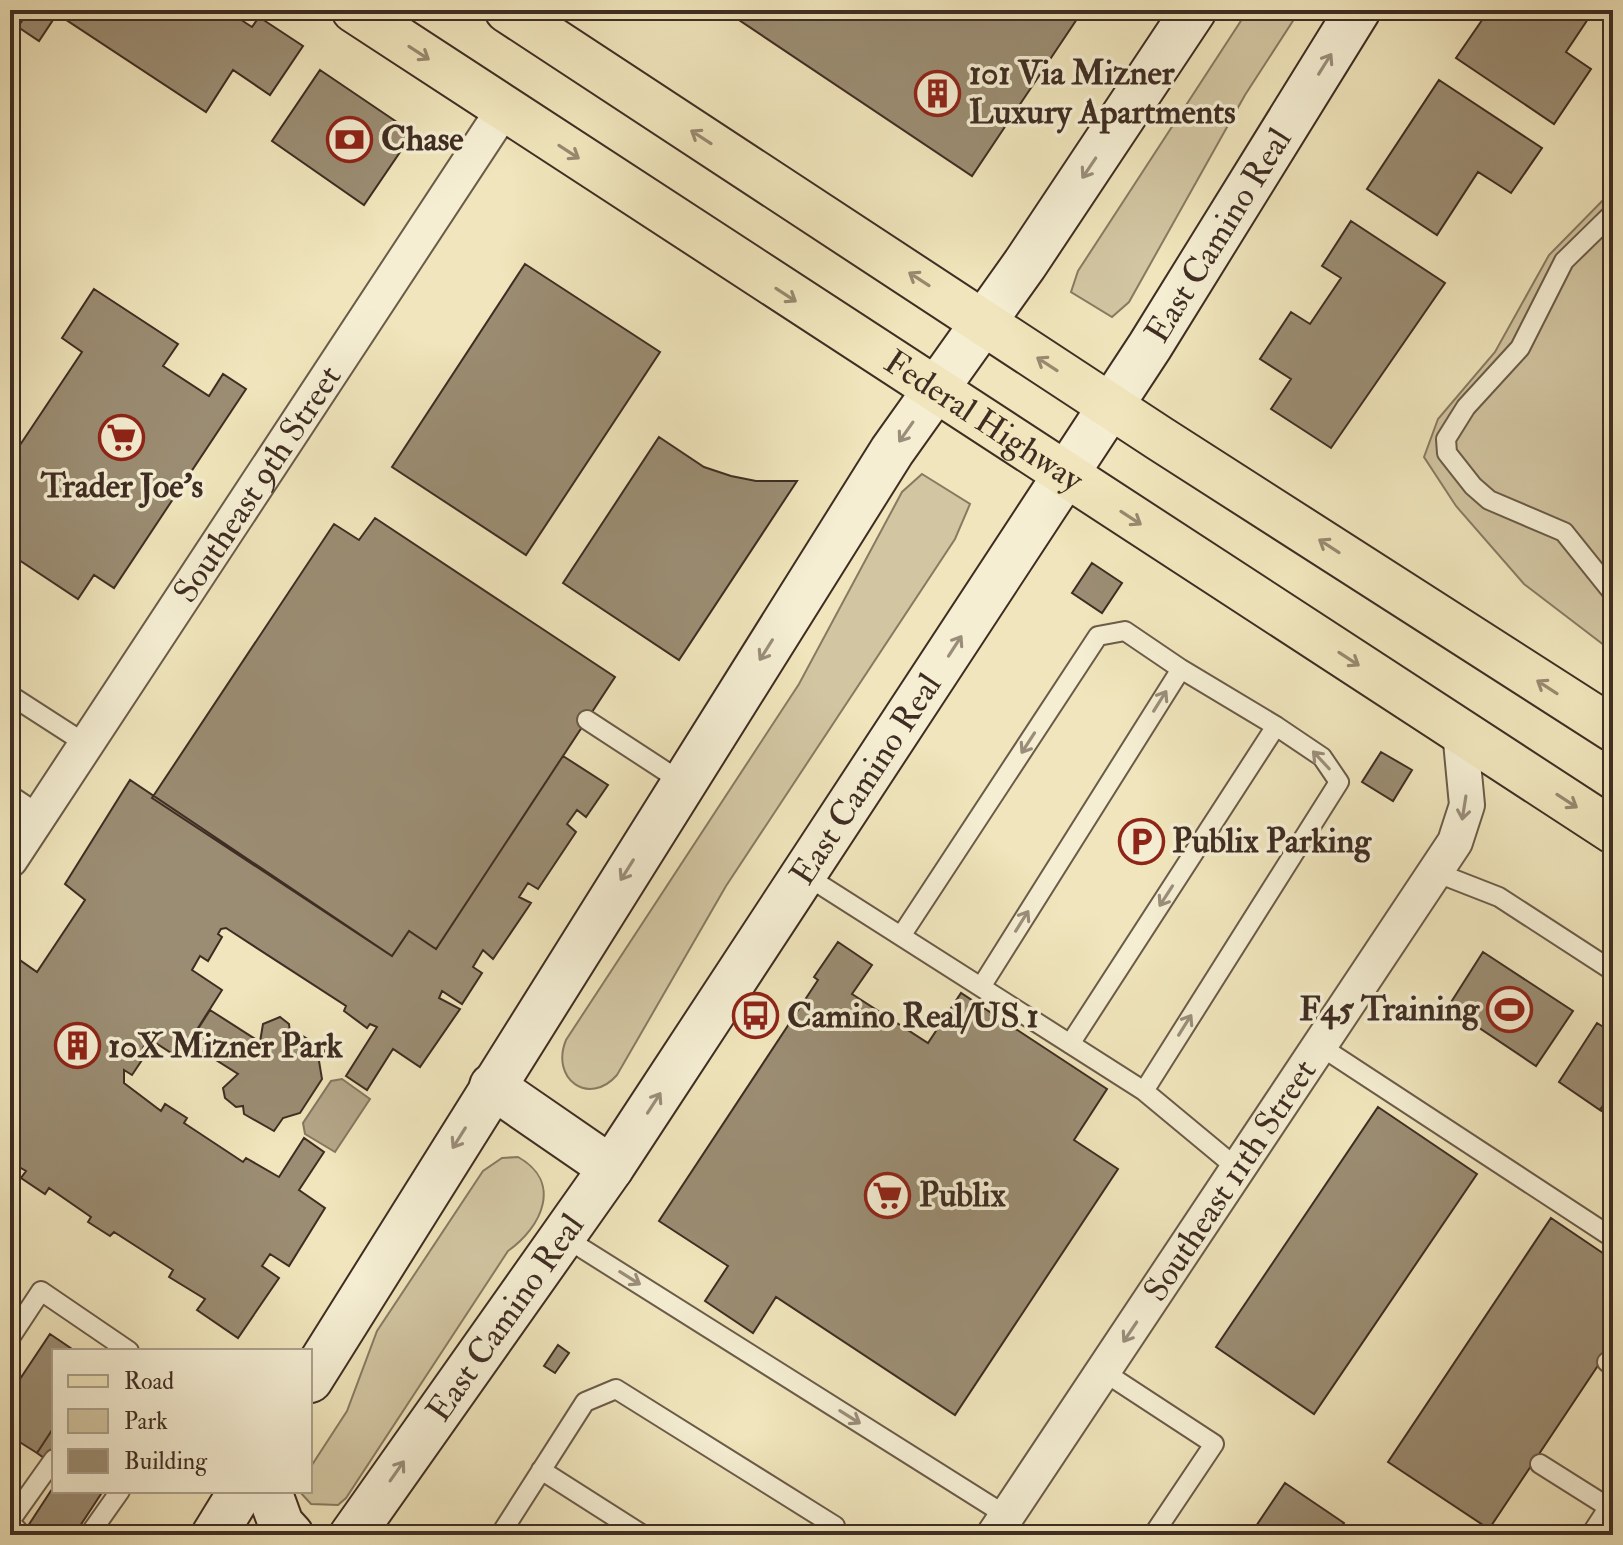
<svg xmlns="http://www.w3.org/2000/svg" width="1623" height="1545" viewBox="0 0 1623 1545" font-family="'IM FELL Double Pica',serif">
<style>
.green{fill:#d2c6a2;stroke:#887a62;stroke-width:2}
.water{fill:#b4a688;stroke:#857660;stroke-width:2}
.building{fill:#9b8d73;stroke:#3f2d23;stroke-width:2}
.lines{fill:none;stroke-linecap:round;stroke-linejoin:round}
.lane-casing{stroke:#6b5b49;stroke-width:22}
.street-casing{stroke:#6b5b49;stroke-width:38}
.secondary-casing{stroke:#3f2d23;stroke-width:48}
.primary-casing{stroke:#3f2d23;stroke-width:48}
.lane{stroke:#f5eed3;stroke-width:18}
.street{stroke:#f5eed3;stroke-width:34}
.secondary{stroke:#f5eed3;stroke-width:44}
.primary{stroke:#f0e5bc;stroke-width:44}
.oneway{stroke:#988970}
.oneway2{stroke:#9a8e7b}
.labels{text-anchor:middle;dominant-baseline:central;stroke-width:7;stroke-linejoin:round;paint-order:stroke}
.poi-label{font-size:34px;font-weight:bold;fill:#3f2d23;stroke:#f5eed3;text-anchor:start}
.street-label{font-size:34px;fill:#3f2d23;stroke:#f5eed3}
</style>
<rect width="100%" height="100%" fill="#f0e5bc"/>
<filter id="stains"><feTurbulence type="fractalNoise" baseFrequency=".0025" numOctaves="4"/><feColorMatrix values="0 0 0 0 .2 0 0 0 0 .09 0 0 0 0 .02 0 0 0 .5 -.17"/></filter>
<radialGradient id="worn" r=".72"><stop offset=".6" stop-color="#630" stop-opacity="0"/><stop offset="1" stop-color="#630" stop-opacity=".3"/></radialGradient>
<path class="green" d="M1248 10H1300L1245 95 1129 302 1112 317 1071 292 1078 271Z
M1613 190V652L1524 584 1456 506 1424 457 1438 419 1495 352 1549 255Z
M922 474 970 504 955 539 726 886 617 1075C589 1107 550 1079 566 1040L799 684 902 492Z
M518 1157C563 1182 542 1227 508 1251L346 1498 338 1505 311 1504 299 1491H310V1468L347 1411 377 1331 483 1171 502 1158Z"/>
<path class="water" d="M342 1079 370 1099 335 1152 305 1134 303 1123 331 1081Z"/>
<path class="building" d="M29 10H226L252 27 259 17 303 46 270 95 233 70 206 112 57 14 39 41 18 27Z
M724 10H1083L972 176Z
M1489 10H1594L1566 52 1591 69 1554 124 1456 58Z
M320 70 413 133 364 205 272 141Z
M1439 80 1542 148 1511 193 1478 172 1437 235 1367 189Z
M1351 221 1445 283 1331 448 1271 409 1291 379 1260 359 1291 312 1310 324 1341 278 1322 266Z
M525 264 660 352 526 555 392 467Z
M94 289 178 344 163 366 209 396 223 374 246 389 114 588 94 575 78 599 10 554V460L82 352 62 338Z
M659 437 704 467 731 476 756 481H797L679 660 563 583Z
M375 518 615 677 436 949 409 931 392 956 152 798 334 524 359 540Z
M1092 563 1122 583 1102 613 1072 593Z
M1381 752 1412 770 1393 801 1362 782Z
M563 756 608 785 586 817 577 810 567 824 576 832 538 889 528 883 519 897 531 903 493 959 483 950 473 967 482 973 462 1004 442 991 439 998 460 1009 420 1067 393 1049 367 1090 346 1076 377 1027 370 1024 367 1028 344 1011 346 1006 226 928 221 929 218 934 222 937 208 961 200 956 192 970 222 990 179 1058 148 1038 143 1048 148 1051 132 1075 124 1070V1083L161 1111 165 1104 187 1118 184 1123 243 1162 246 1158 279 1177 304 1138 324 1152 299 1190 325 1208 289 1266 270 1254 262 1266 279 1278 238 1338 197 1310 205 1299 169 1277 173 1270 114 1232 110 1236 88 1222 91 1217 49 1188 45 1194 21 1178 26 1171 12 1163 10 1166V962L14 956 37 972 85 900 65 884 130 780 392 956 409 931 436 949Z
M838 942 872 965 852 994 928 1043 961 993 1107 1089 1074 1140 1118 1169 955 1415 776 1297 753 1333 705 1301 728 1266 659 1221 818 980 814 977Z
M1483 952 1573 1011 1536 1066 1448 1007Z
M210 1010 260 1042 263 1024 280 1017 289 1024 290 1033 295 1031 325 1050 319 1061 322 1079 300 1113 283 1118 274 1131 244 1114 243 1106 236 1107 225 1098 223 1088 238 1074 189 1043Z
M1597 1023 1613 1033V1091L1600 1110 1559 1082Z
M1613 1091V1118L1600 1110Z
M1378 1107 1477 1174 1314 1414 1216 1347Z
M1551 1218 1613 1260V1343L1489 1529 1388 1462Z
M50 1334 75 1351H54V1427L37 1453 10 1436V1394Z
M558 1345 569 1353 555 1373 544 1366Z
M54 1427V1465L37 1453Z
M1285 1483 1344 1523 1336 1535H1250Z
M54 1486V1491H103L74 1535H36L26 1529Z"/>
<g class="lines">
<defs>
<path id="lane" d="M1613 213 1564 261 1520 348 1466 407 1446 439 1447 453 1473 486 1489 500 1564 532 1613 593
M1181 669 1276 726
M10 695 86 744
M587 720 682 782
M10 795 40 815
M1435 872 1499 897 1613 971
M805 875 1144 1091 1238 1169
M901 936 1098 636 1125 631 1181 669 981 987
M1070 1044 1276 726 1322 757 1339 782 1144 1091
M1320 1046 1613 1238
M564 1237 1007 1516
M10 1338 41 1291 129 1351
M1607 1362 1613 1366
M1104 1372 1214 1444 1153 1535
M1540 1464 1613 1510
M541 1470 643 1535
M10 1521 54 1459
M10 1522 22 1535
M89 1535 120 1491
M500 1535 585 1402 616 1389 835 1526 837 1535"/>
<g id="street">
<path id="s1" d="M10 860 504 109"/>
<path id="s2" d="M994 1535 1455 842 1467 805 1460 731"/>
<path d="M1600 1535 1613 1515"/>
</g>
<g id="secondary">
<path d="M492 1086 611 1168"/>
<path d="M310 1380 892 451 1025 264 1194 10"/>
<path d="M269 1491 281 1524 291 1535"/>
<path d="M214 1535 241 1491"/>
<path id="s3" d="M352 1535 611 1168 1150 346 1358 10"/>
</g>
<g id="primary">
<path id="s4" d="M354 10 1613 831"/>
<path d="M507 10 1159 438 1613 729"/>
</g>
</defs>
<use href="#lane" class="lane-casing"/>
<use href="#street" class="street-casing"/>
<use href="#secondary" class="secondary-casing"/>
<use href="#primary" class="primary-casing"/>
<use href="#lane" class="lane"/>
<use href="#street" class="street"/>
<use href="#secondary" class="secondary"/>
<use href="#primary" class="primary"/>
</g>
<defs><path id="oneway-shaft" d="M-6 0H5M1.5-3L5.5 0L1.5 3" fill="none" stroke-width="1.6" stroke-linecap="round" stroke-linejoin="round" transform="scale(2)"/></defs>
<g class="oneway">
<use href="#oneway-shaft" transform="translate(419 53) rotate(33)"/>
<use href="#oneway-shaft" transform="translate(701 137) rotate(-147)"/>
<use href="#oneway-shaft" transform="translate(569 152) rotate(33)"/>
<use href="#oneway-shaft" transform="translate(919 279) rotate(-147)"/>
<use href="#oneway-shaft" transform="translate(786 295) rotate(33)"/>
<use href="#oneway-shaft" transform="translate(1047 364) rotate(-147)"/>
<use href="#oneway-shaft" transform="translate(1131 518) rotate(33)"/>
<use href="#oneway-shaft" transform="translate(1329 546) rotate(-147)"/>
<use href="#oneway-shaft" transform="translate(1349 659) rotate(33)"/>
<use href="#oneway-shaft" transform="translate(1547 687) rotate(-147)"/>
<use href="#oneway-shaft" transform="translate(1567 801) rotate(33)"/>
</g>
<g class="oneway2">
<use href="#oneway-shaft" transform="translate(1325 64) rotate(-58)"/>
<use href="#oneway-shaft" transform="translate(1089 168) rotate(124)"/>
<use href="#oneway-shaft" transform="translate(906 432) rotate(125)"/>
<use href="#oneway-shaft" transform="translate(955 646) rotate(-57)"/>
<use href="#oneway-shaft" transform="translate(766 650) rotate(122)"/>
<use href="#oneway-shaft" transform="translate(1160 701) rotate(-58)"/>
<use href="#oneway-shaft" transform="translate(1028 743) rotate(123)"/>
<use href="#oneway-shaft" transform="translate(1321 760) rotate(-133)"/>
<use href="#oneway-shaft" transform="translate(1464 808) rotate(99)"/>
<use href="#oneway-shaft" transform="translate(627 870) rotate(122)"/>
<use href="#oneway-shaft" transform="translate(1166 896) rotate(123)"/>
<use href="#oneway-shaft" transform="translate(1022 921) rotate(-58)"/>
<use href="#oneway-shaft" transform="translate(1185 1025) rotate(-58)"/>
<use href="#oneway-shaft" transform="translate(654 1103) rotate(-57)"/>
<use href="#oneway-shaft" transform="translate(459 1138) rotate(122)"/>
<use href="#oneway-shaft" transform="translate(630 1278) rotate(32)"/>
<use href="#oneway-shaft" transform="translate(1130 1332) rotate(124)"/>
<use href="#oneway-shaft" transform="translate(850 1417) rotate(32)"/>
<use href="#oneway-shaft" transform="translate(397 1471) rotate(-55)"/>
</g>
<defs>
<symbol id="building-ring" viewBox="-11 -11 22 22"><circle r="9.5" fill="#f5eed3" stroke="#8f2418" stroke-width="1.5"/><path d="M-4-6H4V6H1V3H-1V6H-4ZM-2.5-4.3h1.7v1.8h-1.7ZM.8-4.3h1.7v1.8H.8ZM-2.5-1h1.7V.8h-1.7ZM.8-1h1.7V.8H.8Z" fill="#8f2418"/></symbol>
<symbol id="bank-ring" viewBox="-11 -11 22 22"><circle r="9.5" fill="#f5eed3" stroke="#8f2418" stroke-width="1.5"/><path d="M-6-4H6V4H-6ZM0-2.3a2.3 2.3 0 1 0 0 4.6a2.3 2.3 0 1 0 0-4.6Z" fill="#8f2418"/></symbol>
<symbol id="supermarket-ring" viewBox="-11 -11 22 22"><circle r="9.5" fill="#f5eed3" stroke="#8f2418" stroke-width="1.5"/><path d="M-6-5.5h2.5l.6 2H6L4.5 2H-2.5L-4.4-4H-6ZM-1.5 3.2a1.3 1.3 0 1 0 .1 0ZM3 3.2a1.3 1.3 0 1 0 .1 0Z" fill="#8f2418"/></symbol>
<symbol id="parking-ring" viewBox="-11 -11 22 22"><circle r="9.5" fill="#f5eed3" stroke="#8f2418" stroke-width="1.5"/><path d="M-3.5-5.5H1a3.5 3.5 0 0 1 0 7H-1V5.5H-3.5ZM-1-3.4V-.6H.8a1.4 1.4 0 0 0 0-2.8Z" fill="#8f2418"/></symbol>
<symbol id="stadium-ring" viewBox="-11 -11 22 22"><circle r="9.5" fill="#f5eed3" stroke="#8f2418" stroke-width="1.5"/><path d="M0-5a6.5 5 0 1 0 0 10a6.5 5 0 1 0 0-10ZM-3.5-1.8h7v3.6h-7Z" fill="#8f2418"/></symbol>
<symbol id="bus-ring" viewBox="-11 -11 22 22"><circle r="9.5" fill="#f5eed3" stroke="#8f2418" stroke-width="1.5"/><path d="M-5-6H5V4H4V6H2V4H-2V6H-4V4H-5ZM-3.5-4V0h7V-4ZM-3.5 1.2v1.5H-2V1.2ZM2 1.2v1.5H3.5V1.2Z" fill="#8f2418"/></symbol>
</defs>
<g fill-rule="evenodd">
<use href="#building-ring" x="912" y="68" width="51" height="51"/>
<use href="#bank-ring" x="324" y="114" width="51" height="51"/>
<use href="#supermarket-ring" x="96" y="412" width="51" height="51"/>
<use href="#parking-ring" x="1116" y="816" width="51" height="51"/>
<use href="#stadium-ring" x="1484" y="984" width="51" height="51"/>
<use href="#bus-ring" x="730" y="990" width="51" height="51"/>
<use href="#building-ring" x="52" y="1020" width="51" height="51"/>
<use href="#supermarket-ring" x="862" y="1170" width="51" height="51"/>
</g>
<g class="labels">
<g class="poi-label">
<text x="969" y="73">101 Via Mizner<tspan x="969" dy="39">Luxury Apartments</tspan></text>
<text x="381" y="139">Chase</text>
<text x="122" y="486" text-anchor="middle">Trader Joe's</text>
<text x="1172" y="841">Publix Parking</text>
<text x="1479" y="1009" text-anchor="end">F45 Training</text>
<text x="787" y="1016">Camino Real/US 1</text>
<text x="108" y="1046">10X Mizner Park</text>
<text x="919" y="1195">Publix</text>
</g>
<g class="street-label">
<text stroke="none"><textPath href="#s3" startOffset="1562">East Camino Real</textPath></text>
<text stroke="none"><textPath href="#s4" startOffset="752">Federal Highway</textPath></text>
<text stroke="none"><textPath href="#s1" startOffset="450">Southeast 9th Street</textPath></text>
<text stroke="none"><textPath href="#s3" startOffset="914">East Camino Real</textPath></text>
<text stroke="none"><textPath href="#s2" startOffset="426">Southeast 11th Street</textPath></text>
<text stroke="none"><textPath href="#s3" startOffset="266">East Camino Real</textPath></text>
</g>
</g>
<rect width="1623" height="1545" fill="none" stroke="#f0e5bc" stroke-width="40"/>
<rect x="12" y="12" width="1599" height="1521" fill="none" stroke="#3f2d23" stroke-width="4"/>
<rect x="20" y="20" width="1583" height="1505" fill="none" stroke="#3f2d23" stroke-width="2"/>
<rect x="52" y="1349" width="260" height="144" fill="#f5eed3" stroke="#aca18d" stroke-width="2"/>
<rect x="68" y="1375" width="40" height="12" fill="#f0e5bc" stroke="#aca18d" stroke-width="2"/>
<text x="124" y="1389" font-size="24" fill="#3f2d23">Road</text>
<rect x="68" y="1409" width="40" height="24" fill="#d2c6a2" stroke="#aca18d" stroke-width="2"/>
<text x="124" y="1429" font-size="24" fill="#3f2d23">Park</text>
<rect x="68" y="1449" width="40" height="24" fill="#9b8d73" stroke="#aca18d" stroke-width="2"/>
<text x="124" y="1469" font-size="24" fill="#3f2d23">Building</text>
<rect width="100%" height="100%" filter="url(#stains)"/>
<rect width="100%" height="100%" fill="url(#worn)"/>
</svg>
